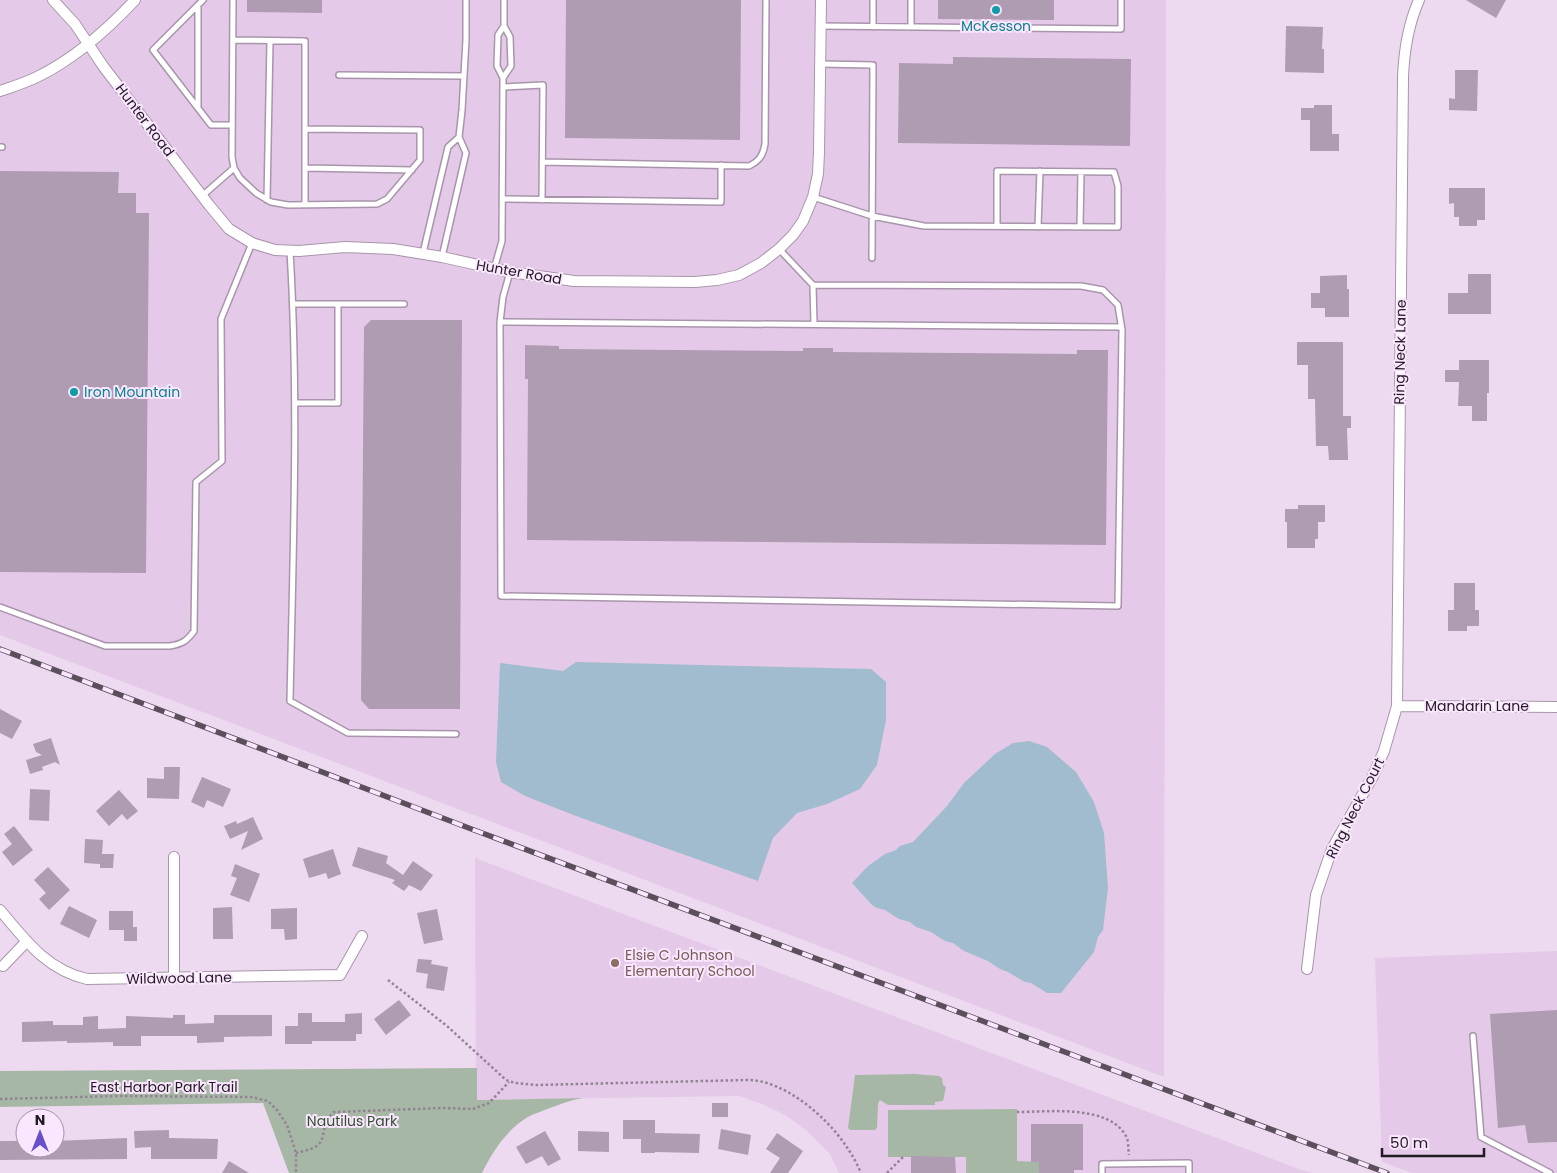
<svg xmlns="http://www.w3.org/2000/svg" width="1557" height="1173" viewBox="0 0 1557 1173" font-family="Poppins,sans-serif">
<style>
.built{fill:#e4cae8}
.green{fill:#a6b8a5}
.water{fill:#a0bcce}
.building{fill:#af9bb2}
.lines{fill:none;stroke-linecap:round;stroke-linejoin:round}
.lane-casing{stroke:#a895ab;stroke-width:8}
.street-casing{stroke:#a895ab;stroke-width:12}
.path{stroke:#928394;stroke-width:2.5;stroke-dasharray:2.5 2.5;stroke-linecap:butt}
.lane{stroke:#fff;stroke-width:5}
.street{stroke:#fff;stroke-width:10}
.rail-casing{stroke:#5a4f5b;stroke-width:5.5}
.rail{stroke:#fae6fe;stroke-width:4;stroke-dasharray:11;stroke-linecap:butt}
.culture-dot{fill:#0f9aa8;stroke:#fae6fe;stroke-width:2}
.education-dot{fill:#8d6e63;stroke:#fae6fe;stroke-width:2}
.labels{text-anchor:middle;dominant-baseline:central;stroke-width:4;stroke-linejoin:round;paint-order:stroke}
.culture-label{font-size:14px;fill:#0d838f;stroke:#fae6fe}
.street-label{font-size:14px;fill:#221a23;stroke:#fae6fe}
.education-label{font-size:14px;fill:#785e54;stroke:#fae6fe;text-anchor:start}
.park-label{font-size:14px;fill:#30522e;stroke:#fae6fe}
</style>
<rect width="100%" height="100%" fill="#edd9f0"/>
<path class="built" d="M0 0H1166L1164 1077 0 635Z
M475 858 1299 1169 1313 1173H839L830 1154 808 1132 787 1116 762 1104 739 1096 476 1100Z
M1557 951V1173H1412L1382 1162 1375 958Z"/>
<path class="green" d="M477 1068V1100L583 1098C571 1100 561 1104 550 1108 543 1111 535 1113 528 1117 508 1128 492 1152 482 1173H289L263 1103 0 1107V1071Z
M914 1074 939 1076 942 1078 943 1085 946 1087 943 1101 935 1102V1105H888L880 1100 878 1104 877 1128 875 1130H850L848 1128 855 1075Z
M1017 1109V1161L1039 1162V1173H966V1157H888V1110Z"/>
<path class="water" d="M576 662 871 669 886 682V720L877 765 860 789 827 804 797 813 773 838 758 881 576 816 525 796 501 782 496 762 500 663 563 671Z
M1029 741 1047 747 1076 772 1094 802 1104 833 1108 888 1103 930 1098 937 1094 952 1061 993H1047L1031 983 1025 982 1008 972 1000 969 988 961 964 951 953 943 945 941 931 932 916 927 910 922 899 919 885 910 877 908 872 905 852 883 868 866 885 854 896 850 900 846 913 842 947 806 964 783 995 754 1013 743Z"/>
<path class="building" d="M247 0H322V13L247 12Z
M566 0H741L740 140 565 138Z
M938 0H1054V20L938 19Z
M1466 0H1506L1496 18Z
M1286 26 1323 27 1322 49H1324V73L1285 72Z
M953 57 1131 59 1130 146 898 143 899 63 953 64Z
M1455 70H1478L1477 111 1449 110V98L1455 99Z
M1314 105H1332V134H1339V151H1310V120H1301V108H1314Z
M0 171 119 172 118 193H136V213H149L146 573 0 572Z
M1449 188H1485V220H1477V226H1459V217H1454V203L1449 204Z
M1468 274H1491V314H1448V293H1468Z
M1347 275V289H1349V317H1325V308H1311V293H1320V276Z
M371 320H462L460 709H369L361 700 364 327Z
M1297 342H1343V416H1351V428H1347L1348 460H1329L1328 446H1316L1315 399H1308V365H1297Z
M525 345 559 346V349L803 351V348H833V352L1077 354V350H1108L1106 545 527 540 528 379H525Z
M1459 360H1489V393H1487V421H1472V406H1458L1459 382H1445V370H1459Z
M1298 505H1325V522H1318V539H1315V548H1287V522H1285V509H1298Z
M1454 583H1475V610H1479V626H1467V631H1448V610H1454Z
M0 709 22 721 12 739 0 733Z
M51 738 60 765 55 762 42 767 43 770 30 774 26 760 42 755 36 752 33 744Z
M164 767H180L179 799 147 798V778L164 779Z
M202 777 231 789 223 807 207 800 204 808 191 802Z
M30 789 50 790 49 821 29 820Z
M119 790 138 811 127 820 122 814 109 826 96 811Z
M253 817 263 839 241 850 248 831 230 839 224 826 236 821 237 824Z
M14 826 33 850 13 866 2 852 12 844 4 834Z
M85 839 103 840 102 854H114L113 868H100V864L84 863Z
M358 847 388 856 386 863 403 875 413 861 433 875 421 891 409 885 404 891 392 883 395 880 352 866Z
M333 849 341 874 328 879 326 873 309 878 303 859Z
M235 864 260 874 249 902 230 895 237 878 231 876Z
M48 867 70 890 49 910 39 899 46 893 34 880Z
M69 906 97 920 89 938 60 924Z
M232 907 233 939H213V908Z
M297 908V939L285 940 284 929H271V909Z
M437 909 443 940 424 944 417 913Z
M109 911H133V927H137V941H124V930H109Z
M418 959 432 960 431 964 448 967 444 991 426 988 428 974 416 972Z
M399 1000 411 1015 386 1035 374 1019Z
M1557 1010V1142L1528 1143 1525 1125 1498 1128 1490 1014Z
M298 1013H312V1022H345V1014L362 1013V1034H356V1041H312V1044H285V1026H298Z
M173 1015H185V1024L214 1023V1015H272V1036L224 1037V1042L197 1043V1036H141V1046H113V1042L67 1043V1041L22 1042V1022L53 1021V1025H83V1017L98 1016V1029L126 1028V1016L173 1018Z
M712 1103H728V1117H712Z
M623 1120H655V1133L700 1134 699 1153 655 1152V1153H641V1139H623Z
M1031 1124H1083V1170H1074V1173H1039V1162H1031Z
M721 1129 751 1135 748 1155 718 1149Z
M169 1130V1138L218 1139 217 1159H151V1147L135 1148 134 1131Z
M545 1131 561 1159 548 1166 542 1156 526 1164 516 1147Z
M578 1131 609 1132V1152L578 1151Z
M777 1133 803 1151 788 1173H770L780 1158 766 1149Z
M127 1138V1159L0 1160V1141H25V1148H55V1141Z
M911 1156 955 1157 956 1173H911Z
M229 1161 249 1173H222Z"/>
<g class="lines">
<defs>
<path id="lane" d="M203 0 153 50 211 125H232
M233 0 232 157 234 168 240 178 256 193 271 202 288 205 377 204 387 199 420 160V130L306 129
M820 26 1121 29V0
M873 27V0
M911 27V0
M233 40 305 41V205
M820 64 873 65 872 258
M339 75 464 76
M503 78 511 66 510 37 504 26V0
M503 87 543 85 542 200
M198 108V5
M0 147H2
M542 162 749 166C759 161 763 156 765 144L766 0
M306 168 412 170
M202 196 234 168
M813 197 872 216 924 226 1118 227V186L1114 172 997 171V226
M502 199 721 202V165
M267 200 270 41
M1038 227 1040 171
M1080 227 1081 172
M290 251C299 401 293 551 290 701L348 733 456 734
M423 253 448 147 459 137
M442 257 466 153 459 137 462 110 466 40V0
M494 269 502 241 503 78 497 66 498 35 504 26
M510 272 503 297 500 322 501 596 1118 606 1122 330 1118 305 1103 290 1081 286 813 285 779 249
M813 285 814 324
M294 304H404
M500 322 1121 327
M295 403H338V304
M0 607 105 646H170C182 644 187 641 194 631L196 482 222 461 221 319 252 243
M1473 1036 1481 1137 1550 1173
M1102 1173V1164L1189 1163V1173"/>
<path id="street" d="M53 0 75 24 103 66 209 205 229 229 252 243 275 250 299 251 345 247 393 249 442 257 510 272 574 281 695 282 717 280 739 275 761 263 779 249 793 235 803 221 813 197 818 174 819 152 821 0
M0 91C12 87 25 83 37 77 74 59 107 30 135 0
M1397 706 1557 707
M174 857V978
M0 910C25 940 47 970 87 979L340 975 362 936
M3 966 27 941
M1307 969 1316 895 1332 849 1373 776 1384 751 1397 706 1403 77C1404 51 1408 25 1419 0"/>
</defs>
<use href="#lane" class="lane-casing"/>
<use href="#street" class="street-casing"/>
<path class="path" d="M388 980 447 1026 506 1080 515 1083 536 1085 748 1080C784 1080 827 1117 846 1146 852 1154 857 1164 861 1173
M0 1099 119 1096 251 1097 268 1101 277 1110 287 1125 296 1153V1173
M1017 1112C1048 1112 1108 1104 1126 1136 1129 1142 1128 1149 1129 1155
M296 1153C303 1151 313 1150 319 1144 326 1136 321 1123 334 1112L443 1108 473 1109 489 1103 509 1082
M887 1173 903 1157"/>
<use href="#lane" class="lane"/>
<use href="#street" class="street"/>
<defs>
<path id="rail" d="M0 649 474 830 1387 1173"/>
</defs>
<use href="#rail" class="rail-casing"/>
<use href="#rail" class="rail"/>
</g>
<g class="culture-dot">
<circle cx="996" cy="10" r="5"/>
<circle cx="74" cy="392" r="5"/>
</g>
<circle class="education-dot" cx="615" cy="963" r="5"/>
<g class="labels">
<g class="culture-label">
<text x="996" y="26">McKesson</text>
<text x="84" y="392" text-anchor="start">Iron Mountain</text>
</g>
<g class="street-label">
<text transform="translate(145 120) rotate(53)">Hunter Road</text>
<text transform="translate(519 272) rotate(10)">Hunter Road</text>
<text transform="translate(1400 352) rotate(-89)">Ring Neck Lane</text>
<text x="1477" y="706">Mandarin Lane</text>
<text transform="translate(1355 808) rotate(-63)">Ring Neck Court</text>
<text transform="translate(179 978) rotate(-1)">Wildwood Lane</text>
<text x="164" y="1087">East Harbor Park Trail</text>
</g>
<g class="education-label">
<text x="625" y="955">Elsie C Johnson<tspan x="625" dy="16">Elementary School</tspan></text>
</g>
<g class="park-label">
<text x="352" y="1121">Nautilus Park</text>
</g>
</g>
<g transform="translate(40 1133)"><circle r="24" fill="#fae6fe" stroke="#a494a6"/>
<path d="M0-4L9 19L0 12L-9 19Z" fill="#6750c9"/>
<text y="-8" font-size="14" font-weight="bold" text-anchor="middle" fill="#221a23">N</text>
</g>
<path d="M1382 1148v8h102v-8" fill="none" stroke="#221a23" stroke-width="2.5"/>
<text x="1390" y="1148" font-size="15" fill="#221a23" stroke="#fae6fe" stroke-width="4" paint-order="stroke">50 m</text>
</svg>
